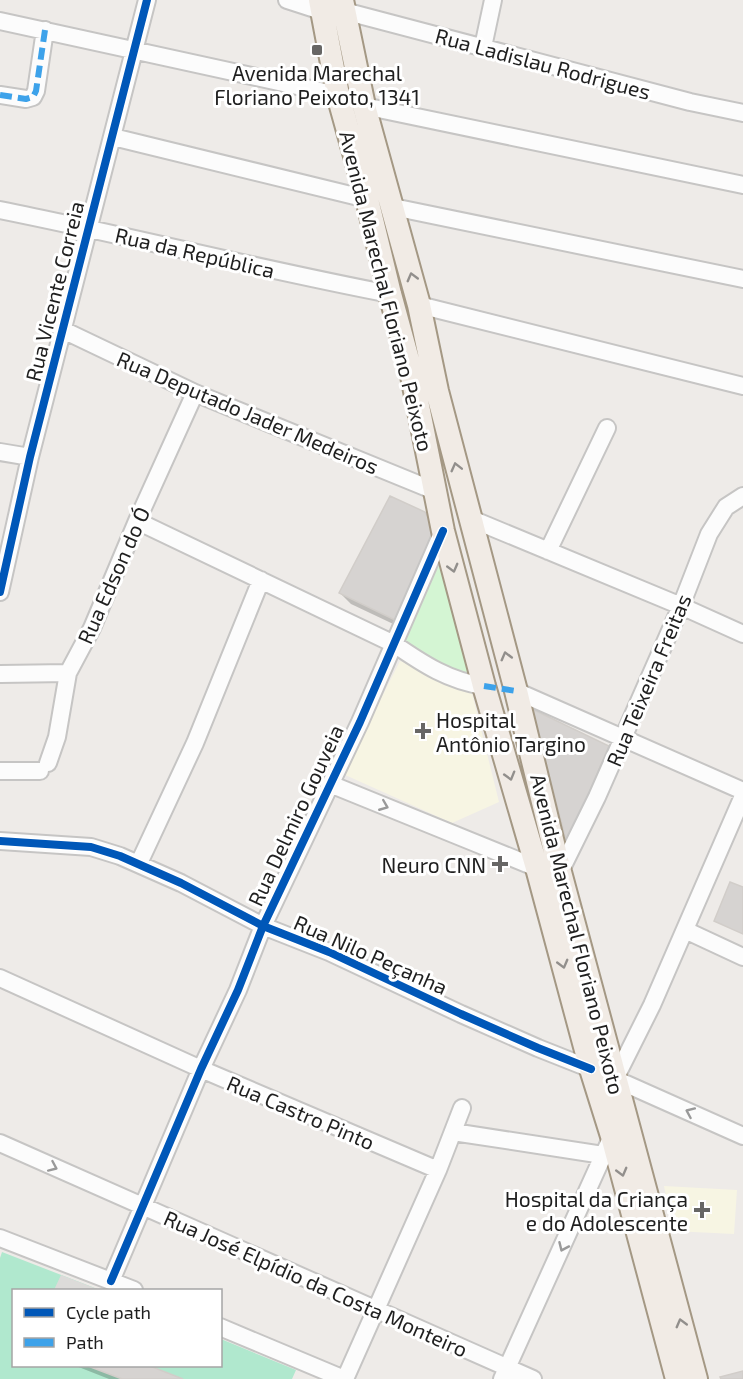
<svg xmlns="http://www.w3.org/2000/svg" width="743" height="1379" viewBox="0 0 743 1379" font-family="'Exo 2',sans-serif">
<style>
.education{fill:#f7f5e3}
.park{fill:#d4f5d3}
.pitch{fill:#b0e8ce}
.parking{fill:#dcdbd9}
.shadow{fill:#0003}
.building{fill:#d6d3d1;stroke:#d1cdc9;stroke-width:1.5}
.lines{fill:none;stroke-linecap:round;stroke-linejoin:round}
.minor-casing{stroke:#c6c5c4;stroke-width:20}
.major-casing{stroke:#a49884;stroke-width:26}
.minor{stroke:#fcfcfc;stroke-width:16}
.major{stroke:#f1ebe5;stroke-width:22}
.quiet{stroke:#3da2ea;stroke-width:6;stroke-dasharray:12 6;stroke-linecap:butt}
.cycleway-casing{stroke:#fff;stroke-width:11}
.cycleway{stroke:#0057b8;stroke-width:8}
.oneway{stroke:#928f8c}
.oneway2{stroke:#999}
.poi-dot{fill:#676665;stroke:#fff;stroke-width:2}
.labels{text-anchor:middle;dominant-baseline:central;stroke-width:6;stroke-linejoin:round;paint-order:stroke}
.street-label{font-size:21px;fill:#1f1f1f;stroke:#fff}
.poi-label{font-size:21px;fill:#1f1f1f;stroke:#fff;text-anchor:end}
</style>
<rect width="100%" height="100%" fill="#eeebe8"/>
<path class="education" d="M400 661 471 689 499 802 452 823 343 774Z
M664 1186 737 1190 734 1234 673 1231Z"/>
<path class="park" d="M441 560 470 680 400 653Z"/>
<path class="pitch" d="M2 1252 100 1290H14V1366H220L221 1339 296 1370 292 1379H0V1258Z"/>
<path class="parking" d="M61 1275 100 1290H54Z"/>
<path class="shadow" d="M424 513 435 524 446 546 408 631 351 604 340 593Z
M608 747 618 758 568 843Z
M76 1366H146L180 1379H109Z"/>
<path class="building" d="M390 496 425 512 435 529 436 535 397 621 339 593Z
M532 709 609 746 567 844Z
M730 882 743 887V934L714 921Z
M88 1366H150L183 1379H122Z
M743 1371V1379H721L720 1377Z"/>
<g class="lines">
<defs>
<path id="minor" d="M287 0 324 12
M344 11 690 102 743 113
M0 21 338 95
M483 47 493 0
M0 95 26 99 33 97 36 91 45 30
M364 106 743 185
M113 137 367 199
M393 207 743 279
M0 210C130 236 259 269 390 294
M419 305 743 386
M63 330 195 393 435 491
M0 452 30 457
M469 518 681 606 743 634
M137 521 394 644C423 664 449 681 484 686
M548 551 607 428
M0 592 30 457 147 0
M0 674 68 673
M516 691 743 791
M48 763 57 737 68 673 92 628 137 521 195 393
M0 771H40
M330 784 537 868
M743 796 652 1005 615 1079 743 1136
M0 841 91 847 120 856 181 883 263 926 329 952 461 1014 538 1048 591 1069
M139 863 195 743 261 580
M560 872 597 797 681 606 709 534 726 507 743 496
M685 930 743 957
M0 978 201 1069 438 1170
M453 1132 603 1155
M0 1143 533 1379
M0 1238 134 1290
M111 1281 201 1069 238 990 263 926 360 722 443 531
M220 1327 344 1379
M345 1379 438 1170 462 1108
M502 1379 612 1136"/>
<path id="major" d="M320 0 338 95 367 199 390 294 411 371 443 531 484 686 537 868 591 1069 612 1136 677 1379
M342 0 364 106 419 305 437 391 516 691 560 872 696 1379"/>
</defs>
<use href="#minor" class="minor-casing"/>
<use href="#major" class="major-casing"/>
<use href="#minor" class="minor"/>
<use href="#major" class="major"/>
<path class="quiet" d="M0 95 26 99 33 97 36 91 45 30
M484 686 516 691"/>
<defs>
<path id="cycleway" d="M0 592 30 457 147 0
M0 841 91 847 120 856 181 883 263 926 329 952 461 1014 538 1048 591 1069
M111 1281 201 1069 238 990 263 926 360 722 443 531"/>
</defs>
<use href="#cycleway" class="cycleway-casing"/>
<use href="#cycleway" class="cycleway"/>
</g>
<defs><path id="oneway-chevron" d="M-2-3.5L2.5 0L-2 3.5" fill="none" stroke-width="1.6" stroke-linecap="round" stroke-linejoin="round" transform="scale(1.5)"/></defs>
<g class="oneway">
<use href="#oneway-chevron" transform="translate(412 277) rotate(-105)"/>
<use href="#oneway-chevron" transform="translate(456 467) rotate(-104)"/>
<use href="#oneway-chevron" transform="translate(453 568) rotate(75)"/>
<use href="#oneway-chevron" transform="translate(506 656) rotate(-105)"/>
<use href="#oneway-chevron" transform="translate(510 776) rotate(74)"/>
<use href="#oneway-chevron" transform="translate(563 964) rotate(75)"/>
<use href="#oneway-chevron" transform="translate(622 1172) rotate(75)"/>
<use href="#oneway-chevron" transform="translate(681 1323) rotate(-105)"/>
</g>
<g class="oneway2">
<use href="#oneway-chevron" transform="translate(384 806) rotate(22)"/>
<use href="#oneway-chevron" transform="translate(690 1112) rotate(-156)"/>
<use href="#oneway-chevron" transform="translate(53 1167) rotate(24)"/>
<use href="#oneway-chevron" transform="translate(563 1247) rotate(114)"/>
</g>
<g class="poi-dot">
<rect x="311" y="44" width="12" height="12" rx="3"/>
<path d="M420 722h6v6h6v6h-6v6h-6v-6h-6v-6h6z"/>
<path d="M497 855h6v6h6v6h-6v6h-6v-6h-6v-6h6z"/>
<path d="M699 1201h6v6h6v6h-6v6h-6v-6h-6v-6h6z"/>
</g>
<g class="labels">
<g class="street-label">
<text transform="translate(543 63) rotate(15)">Rua Ladislau Rodrigues</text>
<text transform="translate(195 252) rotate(13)">Rua da República</text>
<text transform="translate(54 291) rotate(-76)">Rua Vicente Correia</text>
<text transform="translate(387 291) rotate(76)">Avenida Marechal Floriano Peixoto</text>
<text transform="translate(248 412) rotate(23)">Rua Deputado Jader Medeiros</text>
<text transform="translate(113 575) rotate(-66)">Rua Edson do Ó</text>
<text transform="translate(648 680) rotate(-67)">Rua Teixeira Freitas</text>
<text transform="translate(295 815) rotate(-65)">Rua Delmiro Gouveia</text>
<text transform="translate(578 934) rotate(76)">Avenida Marechal Floriano Peixoto</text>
<text transform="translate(371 954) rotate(24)">Rua Nilo Peçanha</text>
<text transform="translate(301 1112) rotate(23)">Rua Castro Pinto</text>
<text transform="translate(316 1283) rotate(24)">Rua José Elpídio da Costa Monteiro</text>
</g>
<g class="poi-label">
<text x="317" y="72" text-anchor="middle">Avenida Marechal<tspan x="317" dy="24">Floriano Peixoto, 1341</tspan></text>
<text x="436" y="719" text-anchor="start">Hospital<tspan x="436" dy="24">Antônio Targino</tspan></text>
<text x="486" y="864">Neuro CNN</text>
<text x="688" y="1198">Hospital da Criança<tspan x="688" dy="24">e do Adolescente</tspan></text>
</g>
</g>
<rect x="12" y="1289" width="210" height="78" fill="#ffffff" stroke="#a5a5a5" stroke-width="1.5"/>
<rect x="24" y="1308" width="30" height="9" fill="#0057b8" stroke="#a5a5a5" stroke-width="1.5"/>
<text x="66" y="1319" font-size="18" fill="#1f1f1f">Cycle path</text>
<rect x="24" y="1338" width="30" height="9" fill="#3da2ea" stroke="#a5a5a5" stroke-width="1.5"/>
<text x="66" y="1349" font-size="18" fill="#1f1f1f">Path</text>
</svg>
